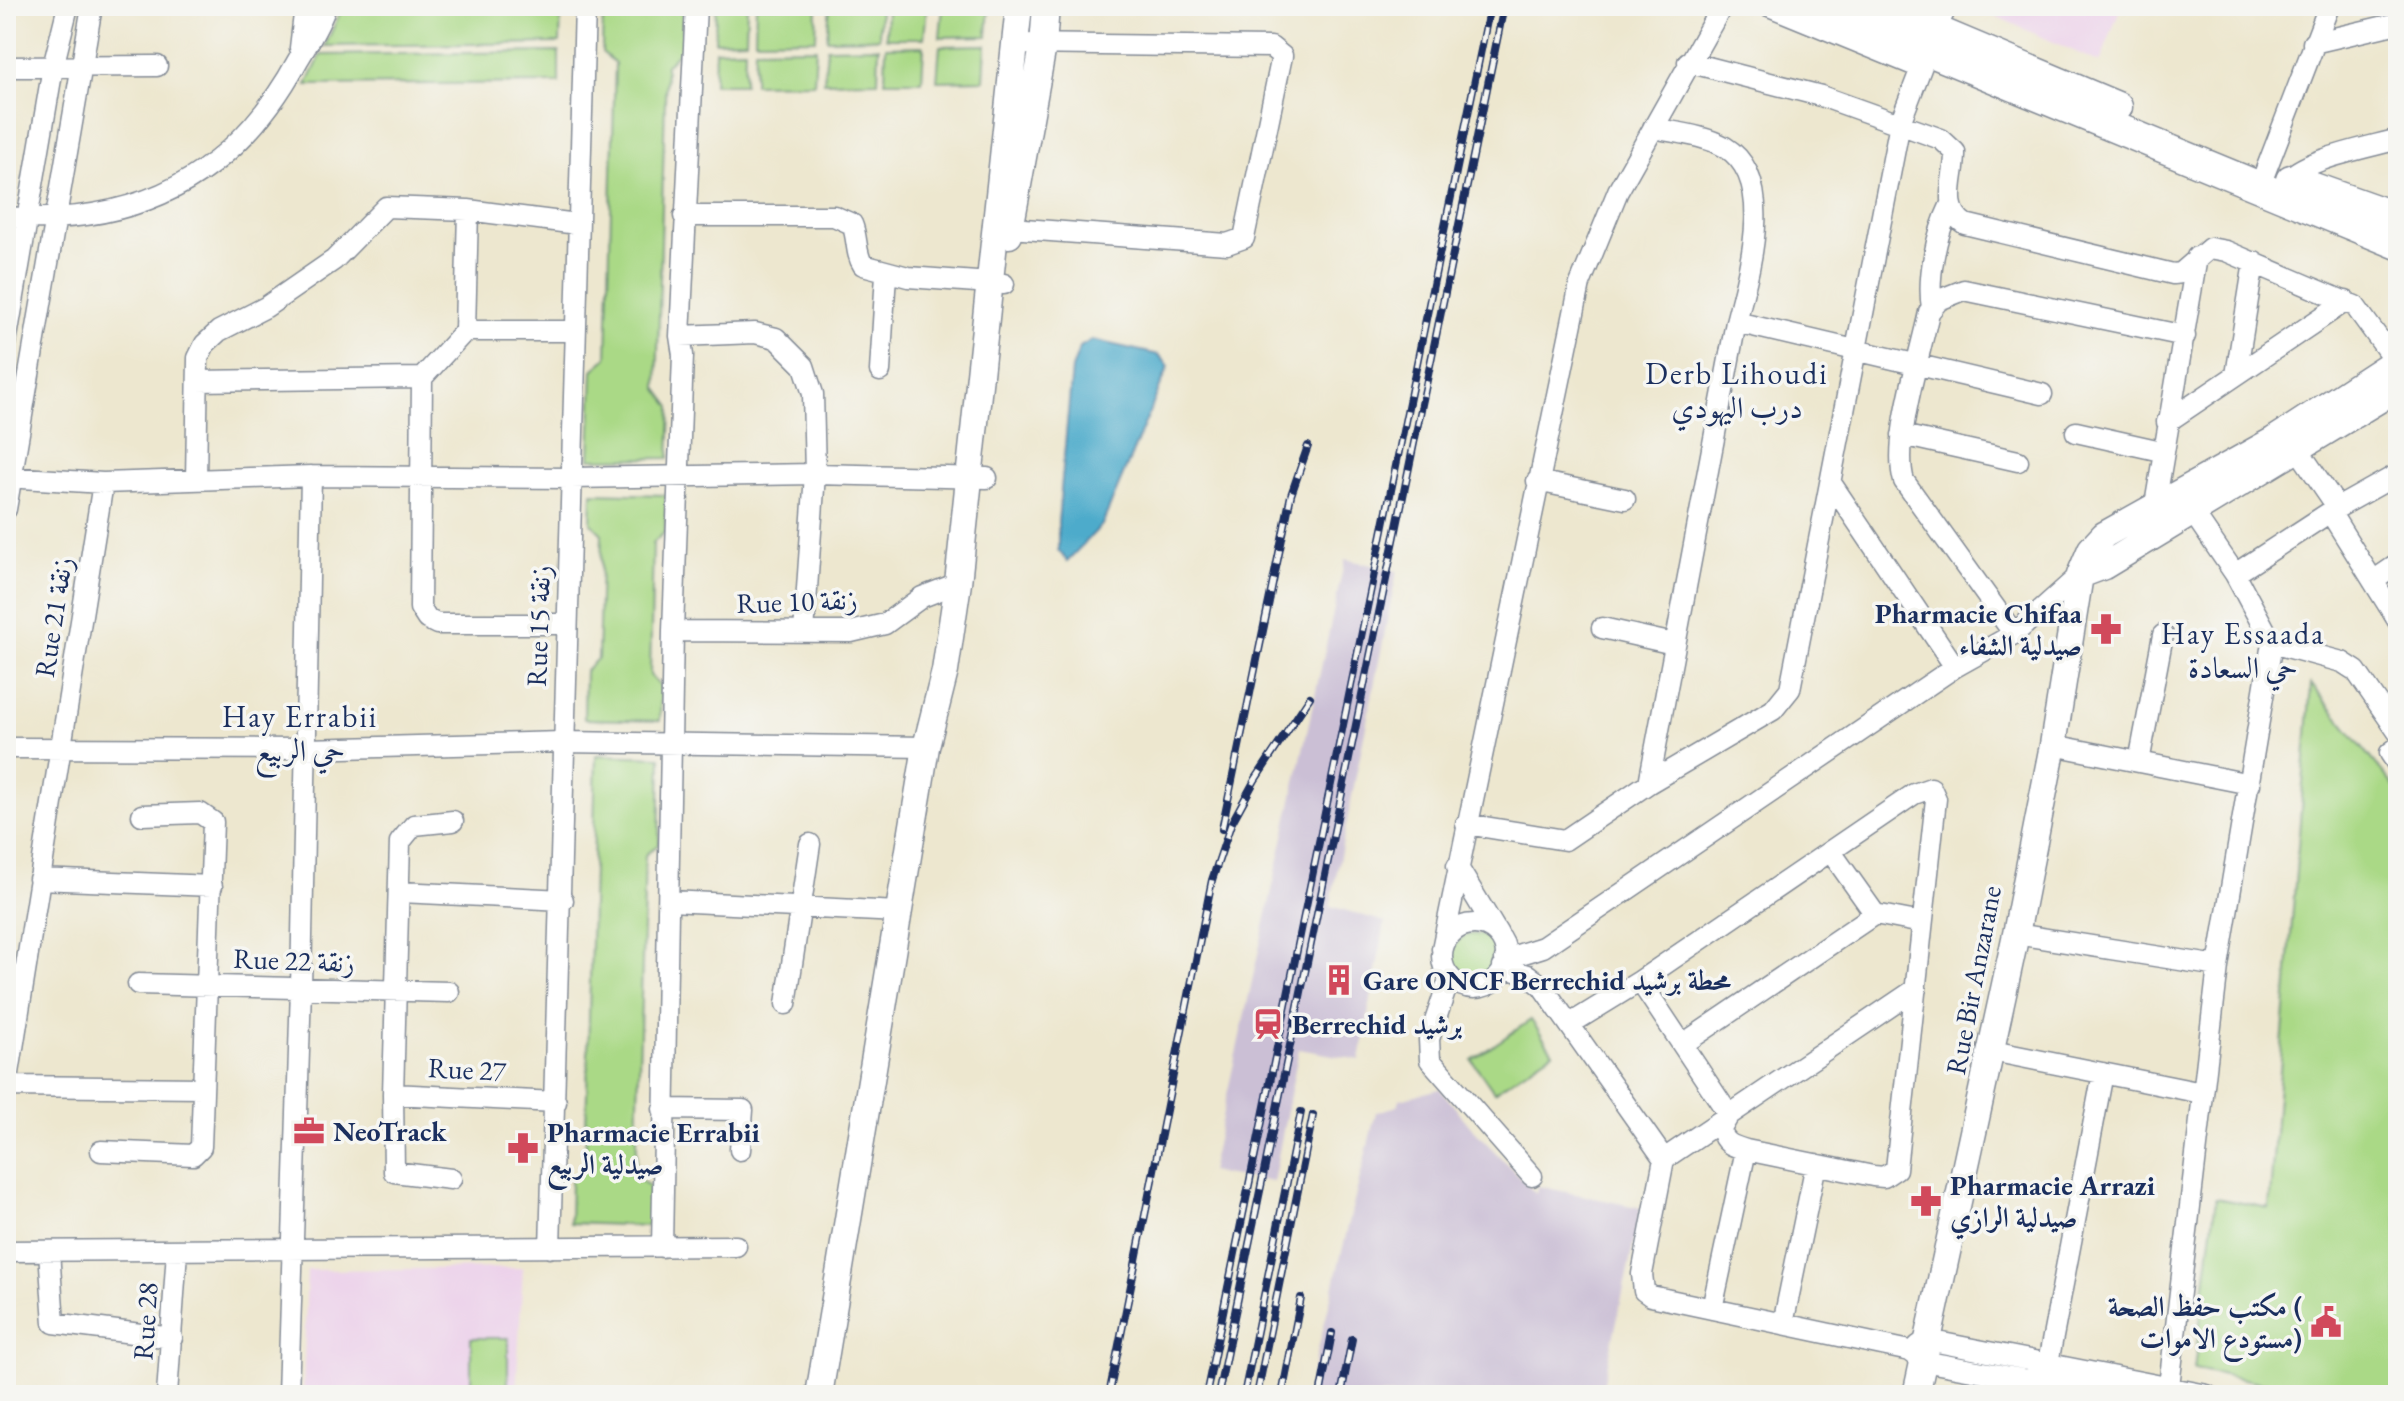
<svg xmlns="http://www.w3.org/2000/svg" width="2404" height="1401" viewBox="0 0 2404 1401" font-family="'EB Garamond',Amiri,serif">
<style>
.built{fill:#ecd1ea}
.industrial{fill:#cbbfd5}
.green{fill:#aad986;stroke:#628472;stroke-width:2}
.water{fill:#4dabcb;stroke:#346d94;stroke-width:2}
.lines{fill:none;stroke-linecap:round;stroke-linejoin:round}
.minor-casing{stroke:#848b96;stroke-width:23}
.tertiary-casing{stroke:#848b96;stroke-width:29}
.secondary-casing{stroke:#848b96;stroke-width:33}
.minor{stroke:#fff;stroke-width:20}
.tertiary{stroke:#fff;stroke-width:26}
.secondary{stroke:#fff;stroke-width:30}
.rail-casing{stroke:#1b2f5e;stroke-width:8}
.rail{stroke:#f6f6f2;stroke-width:5;stroke-dasharray:15;stroke-linecap:butt}
.labels{text-anchor:middle;dominant-baseline:central;stroke-width:7;stroke-linejoin:round;paint-order:stroke}
.street-label{font-size:28px;fill:#1b2f5e;stroke:#f6f6f2}
.poi-label{font-size:28px;font-weight:bold;fill:#1b2f5e;stroke:#f6f6f2;text-anchor:start}
.neighbourhood-label{font-size:30px;letter-spacing:2px;fill:#1b2f5e;stroke:#f6f6f2}
</style>
<rect width="100%" height="100%" fill="#f6f6f2"/>
<filter id="ink" filterUnits="userSpaceOnUse"><feTurbulence type="fractalNoise" baseFrequency=".0125" numOctaves="2"/><feDisplacementMap in="SourceGraphic" scale="16" xChannelSelector="R" yChannelSelector="G"/><feConvolveMatrix kernelMatrix="1 2 1 2 8 2 1 2 1" color-interpolation-filters="sRGB"/></filter>
<filter id="wash" filterUnits="userSpaceOnUse"><feTurbulence type="fractalNoise" baseFrequency=".006" numOctaves="4" result="noise"/><feDisplacementMap in="SourceGraphic" scale="32" xChannelSelector="R" yChannelSelector="G"/><feGaussianBlur stdDeviation="1.8" result="paint"/><feColorMatrix in="noise" values="0 0 0 0 0 0 0 0 0 0 0 0 0 0 0 0 0 1.4 0 .05"/><feComposite in="paint" operator="in"/></filter>
<g filter="url(#wash)">
<rect width="100%" height="100%" fill="#ede7cf"/>
<path class="built" d="M1973 6H2121L2100 63Z
M523 1268 516 1395H303L307 1270Z"/>
<path class="industrial" d="M1345 559 1397 571 1330 906 1385 922 1360 1060 1299 1049 1273 1182 1210 1172Z
M1440 1089 1470 1126 1536 1194 1538 1186 1641 1208 1601 1395H1307L1376 1112 1398 1106 1400 1099Z"/>
<path class="green" d="M343 6H561L560 43 325 46Z
M603 6H683L682 49 666 65 657 388 671 407 669 458 590 459 593 370 607 358 615 63 602 52Z
M716 6H747L746 40 715 41Z
M756 6H817L816 39 755 40Z
M830 6H880L879 38 827 39Z
M887 6H927L924 38H886Z
M943 6H989L987 36 940 37Z
M986 45 984 80 937 81 940 46Z
M924 46 922 81H885L886 47Z
M879 47 878 81 824 82 827 48Z
M816 48 814 83 754 84 755 49Z
M745 49 744 84H714L715 50Z
M559 52V83L307 85 321 55Z
M592 493 666 495 665 532 653 543 650 675 661 687 660 721 584 719 585 671 598 658 602 534 591 523Z
M2311 684 2398 791V1395H2323L2194 1369 2216 1198 2269 1208Z
M596 755 661 757 659 844 645 855 636 1177 649 1186 648 1226 570 1223 571 1181 585 1167Z
M1452 956a22 22 0 1 1 44 0a22 22 0 1 1-44 0Z
M1531 1020 1553 1052 1494 1092 1472 1060Z
M471 1338H508V1395H471Z"/>
<path class="water" d="M1092 340 1159 355 1169 366 1102 525 1067 561 1058 550V522L1072 369 1080 347Z"/>
</g>
<g filter="url(#ink)">
<g class="lines">
<defs>
<path id="minor" d="M1769 6 1921 68
M1936 29 1947 6
M2313 43 2398 23
M300 48 305 6
M1688 62 1821 96 1941 139 1955 152C1956 177 1940 208 1965 224L2173 274 2181 273 2210 248 2226 251 2355 306 2395 361
M6 67 157 66
M2284 185C2295 160 2372 147 2398 139
M2259 188 2329 6
M684 216H834L852 224C858 238 855 253 863 265L908 277 1004 284
M6 217C137 227 235 177 298 60 308 43 320 25 326 6
M1010 228 1227 244 1244 238 1282 56 1271 47 1014 44
M1932 308C1927 277 1936 235 1950 206
M1736 322 2042 394
M465 331H575
M680 336 755 333 776 338 804 366 813 394 815 474 804 632
M6 343 53 67 68 6
M880 371 886 274
M2236 375 2254 262
M422 378 420 608 427 619 437 624H566
M198 381 422 378 465 331 468 210
M2167 422 2346 301
M2076 432 2161 451
M1902 435 2018 461
M2297 448 2338 508
M6 477 103 483 311 476 571 478 815 474 987 478
M196 480 198 358 205 344 219 331 266 307 334 260 386 207 468 210 577 224
M1537 481 1625 499
M1831 483 1955 667
M2155 505 2197 257
M6 509 92 6
M2330 512 2398 621
M2235 574 2330 512 2398 474
M2373 581 2398 564
M1602 628 1674 644
M673 631 851 632 885 624 922 597 958 583
M2014 634 1904 481C1892 441 1920 356 1929 312L1939 300 1964 290 2185 336
M2272 643 2342 662 2356 671 2398 732
M2053 745 2250 784
M2398 747 2390 753 2398 765
M6 748 306 749 562 742 926 747
M2139 762 2163 635
M1649 783 1736 322C1748 274 1778 179 1725 147 1704 135 1676 133 1653 128
M453 821 414 825 400 842 393 1094 556 1102
M1466 824 1565 840 1649 783 1773 710 1790 689 1900 123 1928 50
M1831 852 1875 914
M1457 866 1498 934
M39 879 212 886
M400 892 563 900
M670 901 899 912
M1442 956a32 32 0 1 1 64 0a32 32 0 1 1-64 0Z
M2016 934 2218 966
M1442 949 1580 284 1618 191 1722 6
M1505 959 1543 947 1955 667 2014 634 2080 575
M1503 967 1528 975 1542 986 1664 1159 1642 1274 1644 1291 1651 1296 1910 1351 1923 1361 2110 1395
M1450 977 1429 1039 1430 1060 1532 1176
M1640 981 1729 1115 1721 1129C1724 1144 1733 1146 1746 1150L1712 1309
M138 984 449 992
M786 1004 810 844
M1570 1024 1640 981 1914 794 1931 788 1936 799 1896 1169 1884 1177 1873 1176 1746 1150
M1683 1044 1875 914 1922 923
M1992 1051 2202 1093
M7 1086 203 1088
M6 1092 103 483
M393 1094 394 1172 451 1179
M663 1109 743 1110 740 1150
M101 1151 193 1155 201 1147 213 822 200 813 142 815
M1664 1159 1916 989
M662 1247 673 631 683 355 680 336 696 6
M550 1248 585 6
M6 1251 736 1246
M49 1251 54 1323 172 1338
M1783 1324 1816 1164
M1918 1346 1927 1340 2207 1395
M2048 1363 2103 1073
M167 1395 177 1251
M288 1395 301 988 311 476
M2168 1395 2218 966 2272 643 2235 574 2192 511"/>
<path id="tertiary" d="M1009 235 1043 46 1046 6
M2080 575 2104 566 2398 388
M819 1395 926 747 945 671 958 583 1019 6
M1916 1395 2016 934 2053 745 2080 575 2091 549 2104 535 2274 440 2398 359"/>
<path id="secondary" d="M1820 6 2398 244
M1877 6 2117 107
M2291 180 2398 218"/>
</defs>
<use href="#minor" class="minor-casing"/>
<use href="#tertiary" class="tertiary-casing"/>
<use href="#secondary" class="secondary-casing"/>
<use href="#minor" class="minor"/>
<use href="#tertiary" class="tertiary"/>
<use href="#secondary" class="secondary"/>
<defs>
<path id="rail" d="M1222 829 1291 495 1308 446
M1109 1395 1212 880 1231 824 1255 780 1310 697
M1206 1395 1490 6
M1218 1395 1504 6
M1244 1395 1301 1112
M1257 1395 1313 1115
M1282 1395 1301 1298
M1320 1395 1332 1333
M1341 1395 1352 1339"/>
</defs>
<use href="#rail" class="rail-casing"/>
<use href="#rail" class="rail"/>
</g>
</g>
<defs>
<symbol id="pharmacy-bare" viewBox="-9 -9 18 18"><path d="M-2-6h4v4h4v4h-4v4h-4v-4h-4v-4h4Z" fill="#d1495b" stroke="#f6f6f2" stroke-width="2.5" paint-order="stroke"/></symbol>
<symbol id="building-bare" viewBox="-9 -9 18 18"><path d="M-4-6H4V6H1V3H-1V6H-4ZM-2.5-4.3h1.7v1.8h-1.7ZM.8-4.3h1.7v1.8H.8ZM-2.5-1h1.7V.8h-1.7ZM.8-1h1.7V.8H.8Z" fill="#d1495b" stroke="#f6f6f2" stroke-width="2.5" paint-order="stroke"/></symbol>
<symbol id="station-bare" viewBox="-9 -9 18 18"><path d="M-3-6H3Q5-6 5-4V2Q5 4 3 4L4.5 6H3L1.5 4h-3L-3 6H-4.5L-3 4Q-5 4-5 2V-4Q-5-6-3-6ZM-3.5-4v3h7v-3ZM-3.5 1v1.5H-2V1ZM2 1v1.5H3.5V1Z" fill="#d1495b" stroke="#f6f6f2" stroke-width="2.5" paint-order="stroke"/></symbol>
<symbol id="office-bare" viewBox="-9 -9 18 18"><path d="M-6-3h4V-5.5h4V-3h4V5H-6ZM-1-4.5V-3h2v-1.5ZM-6 0V1H6V0Z" fill="#d1495b" stroke="#f6f6f2" stroke-width="2.5" paint-order="stroke"/></symbol>
<symbol id="civic-bare" viewBox="-9 -9 18 18"><path d="M-.6-6.5H3V-4.5H.6V-3L4-1V1h2V6H-6V1h2V-1L-.6-3ZM-1.2 2.5V6h2.4V2.5Z" fill="#d1495b" stroke="#f6f6f2" stroke-width="2.5" paint-order="stroke"/></symbol>
</defs>
<g fill-rule="evenodd">
<use href="#pharmacy-bare" x="2084" y="607" width="44" height="44"/>
<use href="#building-bare" x="1317" y="958" width="44" height="44"/>
<use href="#station-bare" x="1246" y="1002" width="44" height="44"/>
<use href="#office-bare" x="287" y="1109" width="44" height="44"/>
<use href="#pharmacy-bare" x="501" y="1126" width="44" height="44"/>
<use href="#pharmacy-bare" x="1904" y="1179" width="44" height="44"/>
<use href="#civic-bare" x="2304" y="1300" width="44" height="44"/>
</g>
<g class="labels">
<g class="street-label">
<text transform="translate(797 601) rotate(-2)">Rue 10 زنقة</text>
<text transform="translate(53 617) rotate(-81)">Rue 21 زنقة</text>
<text transform="translate(538 626) rotate(-88)">Rue 15 زنقة</text>
<text transform="translate(294 960) rotate(2)">Rue 22 زنقة</text>
<text transform="translate(1973 980) rotate(-79)">Rue Bir Anzarane</text>
<text transform="translate(467 1069) rotate(3)">Rue 27</text>
<text transform="translate(145 1321) rotate(-86)">Rue 28</text>
</g>
<g class="poi-label">
<text x="2082" y="613" text-anchor="end">Pharmacie Chifaa<tspan x="2082" dy="32">صيدلية الشفاء</tspan></text>
<text x="1363" y="980">Gare ONCF Berrechid محطة برشيد</text>
<text x="1292" y="1024">Berrechid برشيد</text>
<text x="333" y="1131">NeoTrack</text>
<text x="547" y="1132">Pharmacie Errabii<tspan x="547" dy="32">صيدلية الربيع</tspan></text>
<text x="1950" y="1185">Pharmacie Arrazi<tspan x="1950" dy="32">صيدلية الرازي</tspan></text>
<text x="2302" y="1306" text-anchor="end">مكتب حفظ الصحة (<tspan x="2302" dy="32">مستودع الاموات)</tspan></text>
</g>
<g class="neighbourhood-label">
<text x="1737" y="373">Derb Lihoudi<tspan x="1737" dy="34">درب اليهودي</tspan></text>
<text x="2243" y="633">Hay Essaada<tspan x="2243" dy="34">حي السعادة</tspan></text>
<text x="300" y="716">Hay Errabii<tspan x="300" dy="34">حي الربيع</tspan></text>
</g>
</g>
<rect width="2404" height="1401" fill="none" stroke="#f6f6f2" stroke-width="32"/>
</svg>
